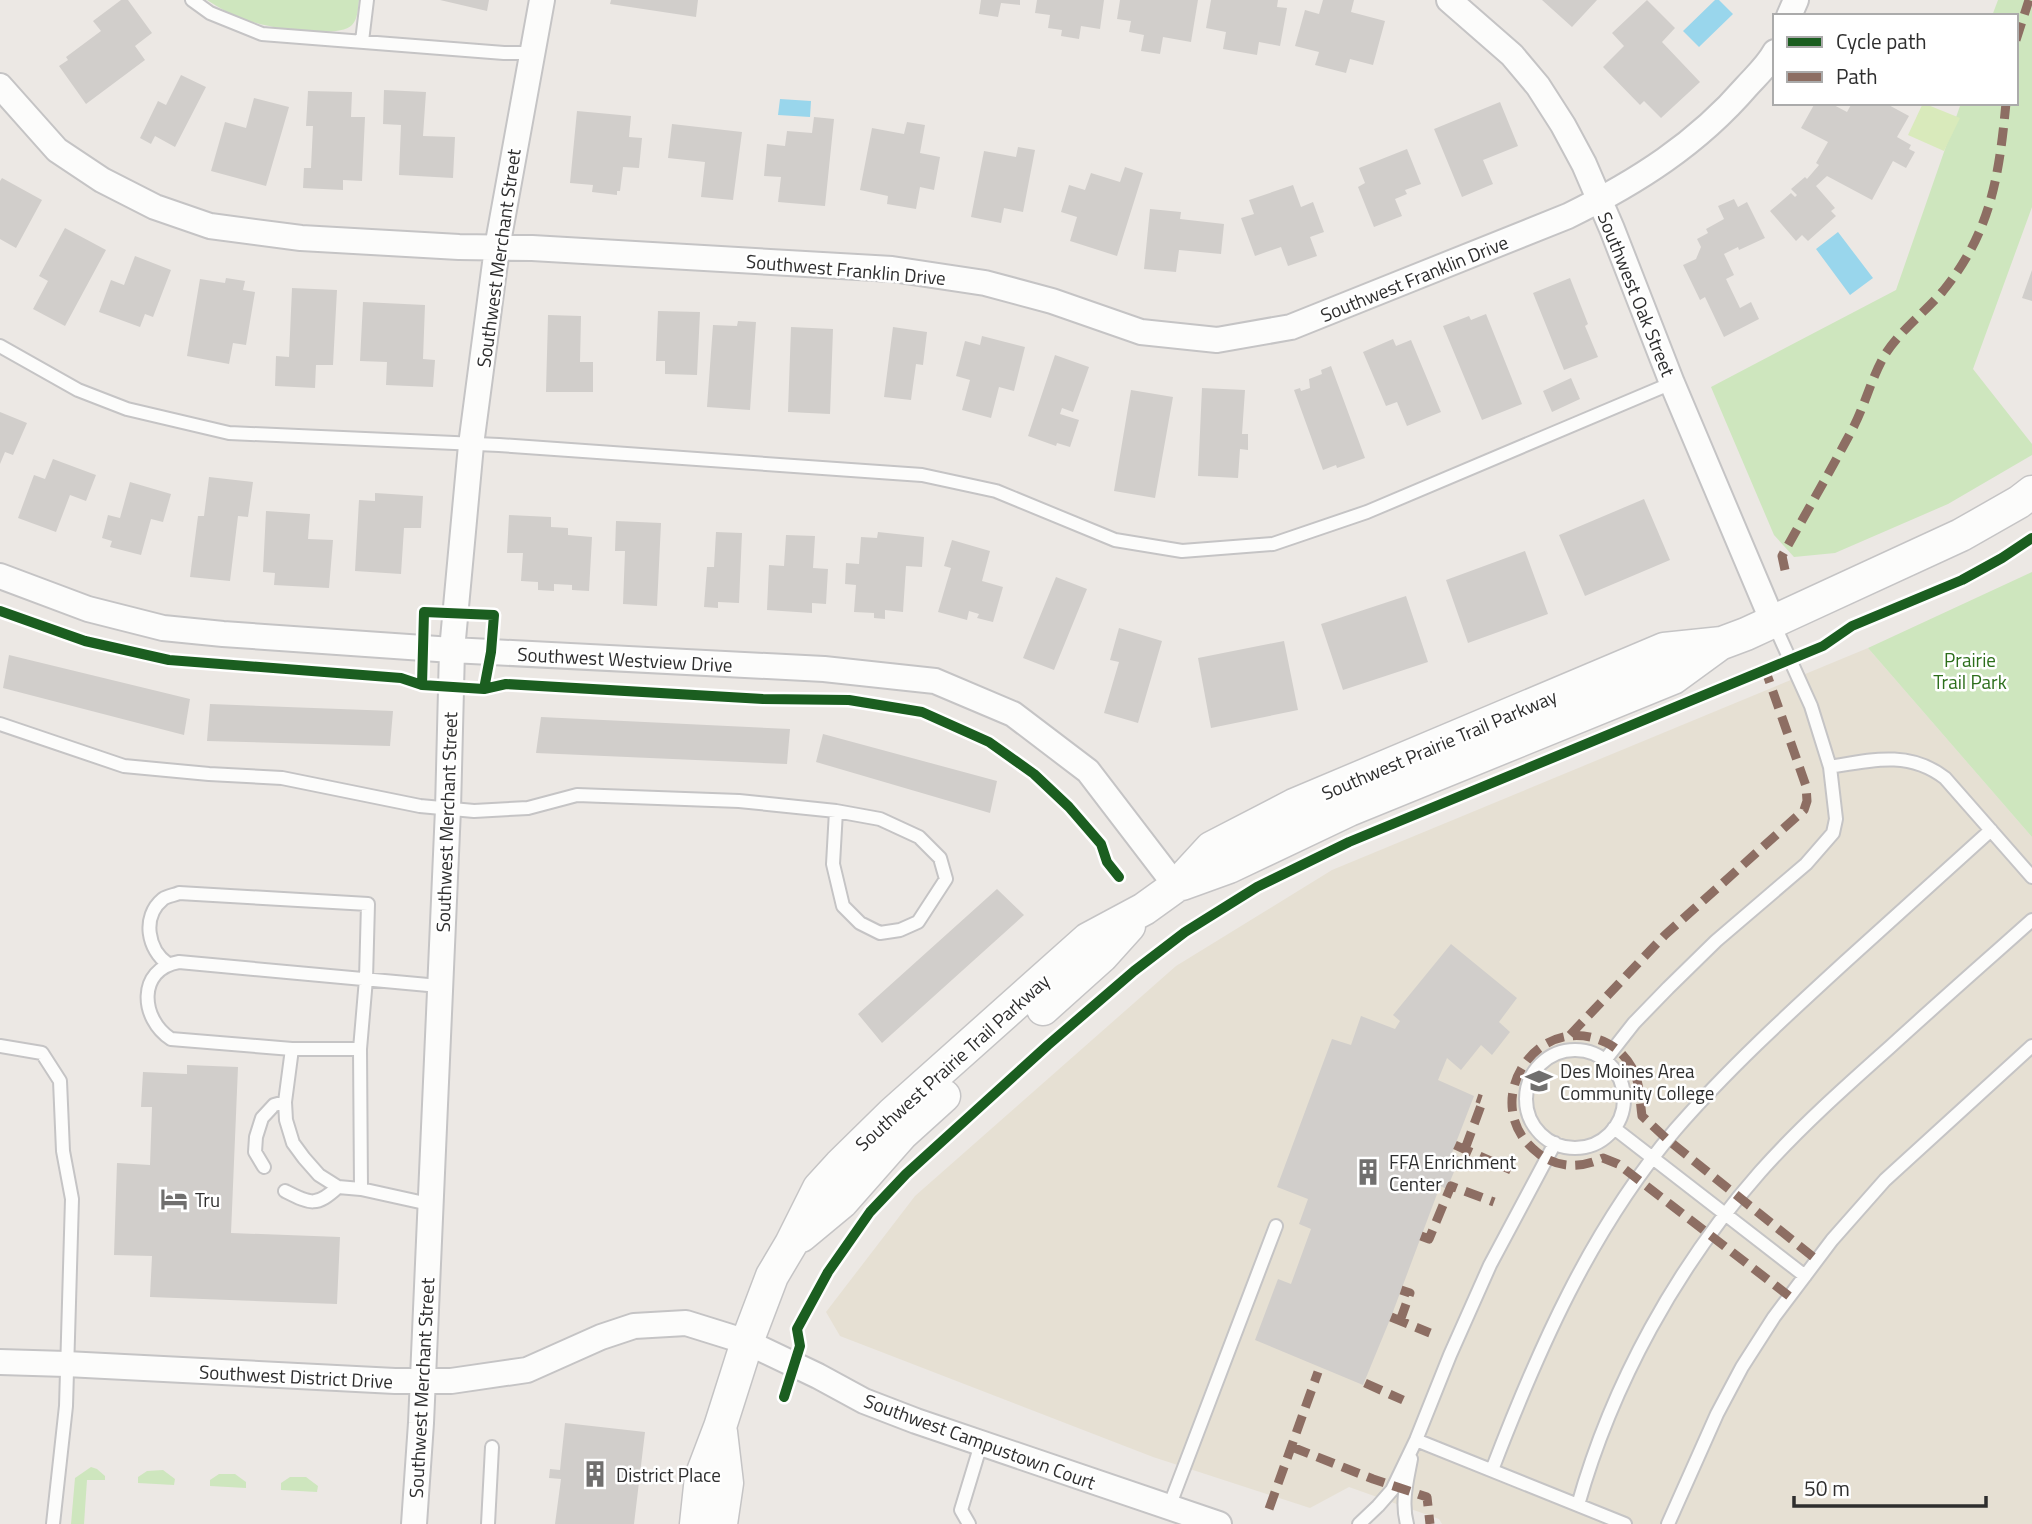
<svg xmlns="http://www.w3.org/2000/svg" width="2032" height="1524" viewBox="0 0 2032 1524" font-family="'Titillium Web',sans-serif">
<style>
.education{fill:#e6e0d3}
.green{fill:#cee6be}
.pitch{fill:#d9eabb}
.water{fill:#99d6ec}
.building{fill:#d1cecb}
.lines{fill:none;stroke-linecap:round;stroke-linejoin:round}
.service-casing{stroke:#c5c4c5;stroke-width:16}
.minor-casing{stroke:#c5c4c5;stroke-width:28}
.tertiary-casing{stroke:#c5c4c5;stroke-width:35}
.service{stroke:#fcfcfb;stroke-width:12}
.minor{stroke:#fcfcfb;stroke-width:24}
.tertiary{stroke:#fcfcfb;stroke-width:32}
.quiet{stroke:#8d6e63;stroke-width:9;stroke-dasharray:18 9;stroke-linecap:butt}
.cycleway-casing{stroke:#fff;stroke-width:15}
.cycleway{stroke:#1b5e20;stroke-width:10}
.labels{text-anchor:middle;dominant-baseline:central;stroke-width:5;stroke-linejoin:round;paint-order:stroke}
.street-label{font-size:19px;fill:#2e2e2e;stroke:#fff}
.park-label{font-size:19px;fill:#2c6e1b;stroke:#fff}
.poi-label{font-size:19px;fill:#2e2e2e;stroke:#fff;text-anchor:start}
</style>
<rect width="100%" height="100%" fill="#ece8e4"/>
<path class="education" d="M1868 648 2032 837V1524H1442L1439 1519 1349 1487 1310 1508 1153 1457 840 1336 826 1312 915 1196 1176 966 1332 870Z"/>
<path class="green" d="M207 0H359C358 8 358 19 352 25 337 40 265 27 246 20 232 15 219 8 207 0Z
M1998 0H2032V207L1973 369 2032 444V455L1948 504 1835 553 1794 557 1774 535 1711 387 1896 290 1961 103H2016V16H1992Z
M2032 572V837L1868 648Z
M91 1467 97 1469 105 1476V1480H87L84 1524H71L75 1478Z
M163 1470 175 1479 174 1485 138 1483V1477L147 1471Z
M219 1474H235L246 1482V1488L210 1486V1480Z
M290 1477H306L318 1486 317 1492 281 1490V1483Z"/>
<path class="pitch" d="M1923 103 1960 118 1944 151 1908 135Z"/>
<path class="water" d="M1715 0H1719L1733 14 1699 47 1683 31Z
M780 99 811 101 810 117 778 115Z
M1838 232 1873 278 1850 295 1816 249Z"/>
<path class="building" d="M121 0H128L152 33 135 46 145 60 86 104 59 66 68 60 66 57 101 31 93 21Z
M440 0H489L487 11Z
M611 0H698L696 17 610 4Z
M981 0H1020V5L1001 3 998 17 979 14Z
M1037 0H1104L1100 29 1081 26 1079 39 1061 36 1062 30 1048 28 1050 15 1035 13Z
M1120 0H1198L1191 42 1163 37 1160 54 1141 51 1144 35 1129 32 1131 21 1117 19Z
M1211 0H1278L1277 7 1287 8 1280 46 1259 42 1257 55 1223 49 1226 32 1206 28Z
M1323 0H1354L1351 12 1385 21 1373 65 1350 59 1346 73 1315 65 1319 52 1295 46 1305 10 1319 14Z
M1542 0H1597L1572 27Z
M1647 0 1675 28 1662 42 1700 82 1661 118 1644 101 1640 105 1603 67 1624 46 1612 33Z
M181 75 206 87 175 147 155 136 151 144 140 138 158 101 166 105Z
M384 90 426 92 423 136 455 137 453 178 399 175 401 125 383 124Z
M308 91 352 92 351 117H365L362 181 343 180V190L303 188 304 168H311L313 126H306Z
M254 98 289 107 266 186 211 171 225 122 246 128Z
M1500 102 1518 146 1483 160 1493 184 1462 197 1434 129Z
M1815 103H1830L1847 112 1852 103H1885L1909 116 1897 137 1911 145 1909 149 1915 152 1906 168 1893 161 1872 200 1827 176 1816 186 1835 208 1831 211 1836 216 1808 241 1802 235 1796 241 1770 211 1791 193 1795 197 1797 195 1791 189 1805 177 1807 179 1819 165 1816 163 1828 142 1801 128Z
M577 111 631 116 629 137 642 138 639 168 623 167 620 191H617V195L592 192 593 185 570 183Z
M814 117 834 119 825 206 778 202 781 177 764 176 767 144 785 146 787 131 812 133Z
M907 122 925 125 920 153 940 157 934 190 920 187 916 209 887 204 888 196 860 190 872 128 904 134Z
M672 124 742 132 733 200 701 197 705 162 668 158Z
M1018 147 1035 150 1023 212 1004 208 1001 223 971 217 984 151 1016 157Z
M1407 149 1421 184 1405 190 1407 194 1395 199 1402 216 1374 227 1358 187 1365 183 1359 168Z
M1125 167 1143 173 1117 256 1070 241 1077 217 1061 212 1069 185 1085 190 1091 173 1120 182Z
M2 178 42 200 16 248 0 239V181Z
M1293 185 1301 207 1313 202 1324 232 1310 237 1317 256 1288 266 1281 247 1255 256 1241 218 1254 214 1249 200Z
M1734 199 1738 207 1747 202 1765 238 1739 250 1738 247 1724 254 1734 275 1726 279 1740 308 1751 302 1759 319 1724 337 1705 297 1700 300 1683 265 1696 259 1701 247 1697 239 1708 233 1706 229 1724 219 1718 206Z
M1150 209 1181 212 1180 219 1224 224 1221 254 1179 250 1176 272 1144 269Z
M65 228 106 250 65 326 33 309 48 281 39 276Z
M135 256 171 270 153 317 145 314 140 327 99 312 111 280 124 285Z
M2032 270V301L2022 298Z
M226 278 245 281 243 290 255 292 246 345 233 343 229 364 187 356 200 279 225 283Z
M1570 278 1588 324 1585 326 1598 357 1564 370 1533 293Z
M292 288 337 290 333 365H316L315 388 275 386 276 356 289 357Z
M363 302 425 305 423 359 435 360 433 387 386 385 387 362 360 361Z
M658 311 700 312 697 375 665 374V361H656Z
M1486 314 1522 404 1482 420 1443 326 1469 316 1471 320Z
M548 315 581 316 580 362H593V392H546Z
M738 321 756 322 750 410 707 407 713 325 737 326Z
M791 327 833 329 830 414 788 412Z
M893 327 927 332 923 365 916 364 911 400 884 397Z
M982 336 1025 347 1014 391 999 387 991 418 962 410 970 380 956 376 965 341 980 345Z
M1393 339 1396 346 1411 340 1441 412 1407 426 1397 402 1386 406 1363 352Z
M1055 355 1089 367 1073 412 1062 408 1060 414 1079 420 1070 447 1057 443 1056 446 1028 436Z
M1331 366 1365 458 1337 468 1336 465 1323 470 1294 390 1300 388 1301 391 1310 388 1309 379 1322 374 1321 370Z
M1571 378 1580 399 1552 412 1543 391Z
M1202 388 1245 390 1242 434H1248V450L1240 449 1238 478 1198 476Z
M1131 390 1173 397 1155 498 1114 491Z
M0 412 27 423 13 455 5 452 0 464Z
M53 459 96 475 86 501 70 495 56 532 18 518 34 475 45 479Z
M209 477 253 482 248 517 238 516 230 581 190 577 198 516H204Z
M130 482 171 494 163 522 151 519 141 555 110 547 112 541 102 538 108 515 120 518Z
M375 493 423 496 421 528H404L401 574 355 571 359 500 375 501Z
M1644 499 1670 560 1585 596 1559 535Z
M266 511 310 514 308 539 333 540 329 588 274 585 275 573 263 572Z
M509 515 551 517V527L568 528V535L592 537 589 591 572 590V585L554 584V591L538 590V582L521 581 523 553H507Z
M616 521 661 523 657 606 623 604 625 551H615Z
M716 532 742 533 739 603 718 602V608L704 607 707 567H714Z
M878 532 924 537 922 567 906 566 903 612 885 610V619L874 618V613L854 612 856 585 845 584 846 563 859 564 861 537 877 538Z
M786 535 815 536 813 568 828 569 826 604 812 603V613L767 610 769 565 784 566Z
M952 540 990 551 982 581 1003 587 993 622 977 618 979 614 969 611 967 620 938 612 951 568 944 566Z
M1525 551 1548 614 1468 643 1446 580Z
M1056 577 1087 589 1054 670 1023 658Z
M1406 596 1428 662 1343 690 1321 624Z
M1119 628 1162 641 1138 723 1104 713 1119 662 1110 660Z
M1284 641 1298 710 1211 728 1198 658Z
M9 655 190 699 184 735 3 688Z
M210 704 393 711 390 746 207 741Z
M541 717 790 729 787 764 536 753Z
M823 734 997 781 990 813 816 762Z
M997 889 1024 915 882 1043 858 1014Z
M1451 944 1517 998 1499 1022 1510 1032 1492 1055 1481 1045 1461 1070 1447 1058 1438 1080 1474 1096 1452 1153 1460 1157 1447 1189 1440 1186 1391 1317 1363 1385 1255 1340 1278 1279 1291 1284 1311 1229 1299 1224 1308 1199 1277 1187 1332 1039 1351 1045 1361 1016 1395 1029 1400 1021 1393 1015Z
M187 1065 238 1067 231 1233 340 1237 337 1304 150 1297 152 1256 114 1255 117 1163 150 1165 152 1107H141L143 1072 187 1074Z
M565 1423 645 1432 634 1524H555L561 1479 549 1478 550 1469 560 1470Z"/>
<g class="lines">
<defs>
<path id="service" d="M192 0 210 13 262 34 504 53H531
M362 41 367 0
M0 346 78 390 127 409 229 433 499 445 922 475 996 491 1115 540 1182 551 1273 544 1367 512 1672 383
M0 724 124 766 209 774 282 778 420 806 474 811 528 808 577 795 739 801 836 811 880 819 919 837 940 858 946 879 918 922 900 930 880 933 860 923 843 906 833 864 836 811
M1830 767C1871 760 1909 750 1945 778L2032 877
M168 964C148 950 141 917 163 899 167 896 175 895 179 893L368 904 366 979 360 1049H292
M0 1046 42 1053 60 1081 63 1151 72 1199 66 1406 53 1524
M360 1049 361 1189
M1526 1099a49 49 0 1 1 98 0a49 49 0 1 1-98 0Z
M1605 1060 1634 1023 1668 988 1716 941 1806 864 1833 833 1836 819 1830 767 1811 706 1773 622
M1614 1128 1805 1276
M264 1167 255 1152 256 1137 262 1118 274 1105 285 1102
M285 1191C311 1204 316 1207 338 1187
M429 1204 361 1189 338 1187 319 1175 304 1158 293 1143 286 1120 285 1102 292 1049 171 1039C140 1019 137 969 179 962L439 986
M1416 1440 1625 1524
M1492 1470C1538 1350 1591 1229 1675 1130 1727 1070 1786 1016 1845 962 1894 918 1942 874 1991 830
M1578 1505C1612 1384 1677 1266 1760 1172 1800 1127 1845 1087 1890 1047 1937 1004 1985 962 2032 920
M1169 1507 1276 1226
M488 1524 492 1447
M969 1524 961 1510 981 1444
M1359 1524 1378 1506 1392 1490 1416 1440 1450 1355 1490 1265 1555 1143
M1407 1524C1401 1502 1407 1481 1411 1459
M1668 1524 1717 1414 1742 1367 1774 1317 1832 1240 1885 1180 2032 1046"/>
<path id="minor" d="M1449 0 1512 55 1538 86 1563 125 1584 164 1612 229 1672 383 1773 622
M1789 16 1796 0
M0 86 57 150 102 180 155 207 210 226 301 238 459 247 532 248 892 269 985 283 1052 301 1141 332 1217 340 1291 327 1568 216C1637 182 1697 144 1747 86 1757 75 1768 65 1775 52
M0 576 88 609 163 628 223 634 452 650 824 669 935 681 1013 714 1088 771 1176 886
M0 1362 66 1364 395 1381H451L527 1370 601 1337 634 1326 686 1323 747 1342 818 1376 864 1401 916 1421 1219 1524
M414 1524 421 1423 448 809 452 650 471 445 497 248 542 0"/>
<path id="tertiary" d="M1182 884 1229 867 1349 810 1673 678 1721 643
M1043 1009 1102 956 1129 926
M801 1236 842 1202 902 1134 944 1096
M721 1432 727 1483 721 1524
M696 1524 701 1477 720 1427 747 1342 772 1276 791 1244 819 1188 840 1165 893 1113 1088 939 1144 909 1176 886 1211 848 1294 805 1664 649 1722 643 1746 634 1961 535 2019 502 2032 492"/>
</defs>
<use href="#service" class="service-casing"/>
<use href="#minor" class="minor-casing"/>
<use href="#tertiary" class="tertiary-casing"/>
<use href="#service" class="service"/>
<use href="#minor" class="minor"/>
<use href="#tertiary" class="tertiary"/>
<path class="quiet" d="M2016 40 2029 0
M1785 570 1782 556C1806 513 1831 470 1854 426 1866 402 1872 376 1886 353 1901 330 1925 312 1943 291 1991 232 1999 176 2006 103
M1570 1035 1665 935 1804 810 1807 801 1806 786 1765 669
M1455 1145 1511 1170
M1465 1149 1483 1100 1477 1098
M1421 1236 1429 1239 1451 1186 1494 1202
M1789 1296 1618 1164 1603 1158C1581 1168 1558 1169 1538 1153 1476 1106 1535 1008 1607 1043 1619 1049 1630 1061 1635 1074 1640 1087 1640 1102 1642 1116L1668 1140 1817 1260
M1391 1317 1430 1333
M1400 1321 1410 1293 1401 1290
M1365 1383 1403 1400
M1292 1447 1373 1479 1427 1497 1430 1524
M1269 1509 1318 1372"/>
<defs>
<path id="cycleway" d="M0 611 85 641 169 660 401 678 422 685 484 689 491 652 494 615 424 612 422 685
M484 689 506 684 763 699 849 700 922 712 989 742 1034 774 1069 807 1101 844 1107 862 1119 877
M784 1397 800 1346 797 1329 828 1272 870 1212 906 1174 1048 1045 1134 971 1185 932 1257 887 1349 842 1823 646 1852 626 1962 580 2002 558 2032 538"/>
</defs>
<use href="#cycleway" class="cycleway-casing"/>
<use href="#cycleway" class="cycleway"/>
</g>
<defs>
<symbol id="university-bare" viewBox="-9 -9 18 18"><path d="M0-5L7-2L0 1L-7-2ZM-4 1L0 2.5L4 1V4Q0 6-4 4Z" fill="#706f6e" stroke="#fff" stroke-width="2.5" paint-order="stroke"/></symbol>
<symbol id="building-bare" viewBox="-9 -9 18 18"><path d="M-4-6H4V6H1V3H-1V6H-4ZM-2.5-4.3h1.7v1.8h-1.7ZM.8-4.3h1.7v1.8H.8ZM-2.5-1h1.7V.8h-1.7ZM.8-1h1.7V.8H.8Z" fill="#706f6e" stroke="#fff" stroke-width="2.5" paint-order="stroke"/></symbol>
<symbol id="hotel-bare" viewBox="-9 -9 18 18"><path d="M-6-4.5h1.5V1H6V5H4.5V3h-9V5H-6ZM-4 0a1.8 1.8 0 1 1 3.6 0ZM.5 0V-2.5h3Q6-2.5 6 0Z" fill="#706f6e" stroke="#fff" stroke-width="2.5" paint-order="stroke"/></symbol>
</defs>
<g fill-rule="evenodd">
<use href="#university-bare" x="1520" y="1062" width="38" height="38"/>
<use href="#building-bare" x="1349" y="1153" width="38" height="38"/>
<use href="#hotel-bare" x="155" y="1180" width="38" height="38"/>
<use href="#building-bare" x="576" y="1455" width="38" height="38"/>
</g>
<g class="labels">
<g class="street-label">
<text transform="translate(498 258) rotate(-82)">Southwest Merchant Street</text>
<text transform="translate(846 269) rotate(5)">Southwest Franklin Drive</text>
<text transform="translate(1414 278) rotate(-22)">Southwest Franklin Drive</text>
<text transform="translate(1637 294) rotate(68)">Southwest Oak Street</text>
<text transform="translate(625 659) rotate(3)">Southwest Westview Drive</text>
<text transform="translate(1439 744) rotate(-23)">Southwest Prairie Trail Parkway</text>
<text transform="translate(446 822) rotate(-88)">Southwest Merchant Street</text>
<text transform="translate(952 1062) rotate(-42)">Southwest Prairie Trail Parkway</text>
<text transform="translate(296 1376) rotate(3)">Southwest District Drive</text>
<text transform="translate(421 1388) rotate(-87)">Southwest Merchant Street</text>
<text transform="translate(980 1441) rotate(20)">Southwest Campustown Court</text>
</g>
<g class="park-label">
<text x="1970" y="659">Prairie<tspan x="1970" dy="22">Trail Park</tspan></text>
</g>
<g class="poi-label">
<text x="1560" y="1070">Des Moines Area<tspan x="1560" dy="22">Community College</tspan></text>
<text x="1389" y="1161">FFA Enrichment<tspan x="1389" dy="22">Center</tspan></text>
<text x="195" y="1199">Tru</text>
<text x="616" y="1474">District Place</text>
</g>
</g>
<rect x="1773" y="14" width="245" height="91" fill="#ffffff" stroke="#ababab" stroke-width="2"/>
<rect x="1787" y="37" width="35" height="10" fill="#1b5e20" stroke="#ababab" stroke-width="2"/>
<text x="1836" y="49" font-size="21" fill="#2e2e2e">Cycle path</text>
<rect x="1787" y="72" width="35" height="10" fill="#8d6e63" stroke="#ababab" stroke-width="2"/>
<text x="1836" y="84" font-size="21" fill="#2e2e2e">Path</text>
<path d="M1794 1496v10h192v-10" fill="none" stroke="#2e2e2e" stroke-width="3.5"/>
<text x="1804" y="1496" font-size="21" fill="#2e2e2e" stroke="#ffffff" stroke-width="5" paint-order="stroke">50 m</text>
</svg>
